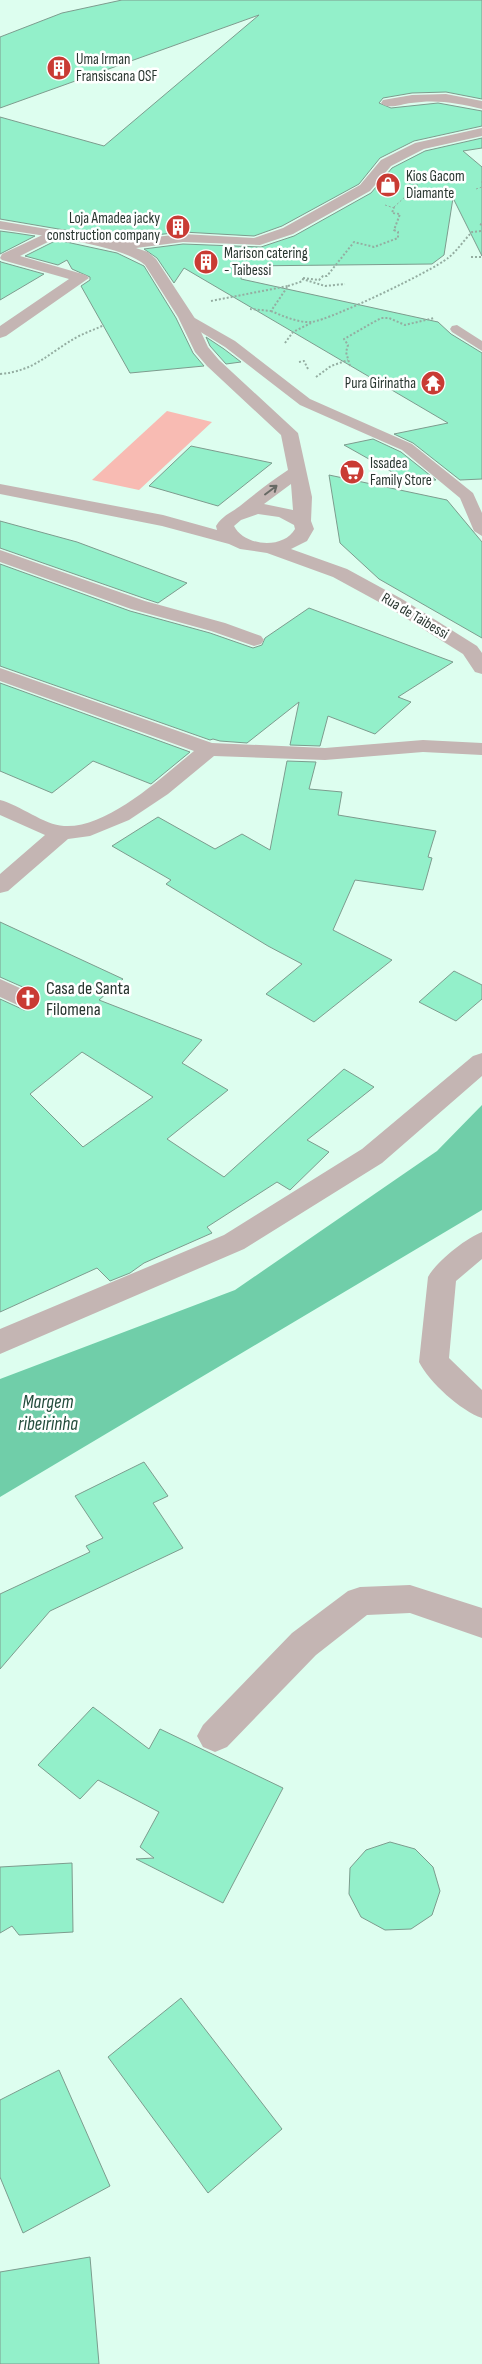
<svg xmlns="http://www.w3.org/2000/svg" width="482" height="2364" viewBox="0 0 482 2364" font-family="'Sofia Sans Condensed',sans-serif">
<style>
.green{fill:#f8bbb3}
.water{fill:#70cea9}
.building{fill:#93f0ca;stroke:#7d9c8e;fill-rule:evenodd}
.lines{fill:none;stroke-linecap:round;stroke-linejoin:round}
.path-far1{stroke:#94ada1;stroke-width:1;stroke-dasharray:2 2;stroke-linecap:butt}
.path{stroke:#94ada1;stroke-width:2;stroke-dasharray:2 2;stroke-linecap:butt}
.service{fill:#c4b5b3;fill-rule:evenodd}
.minor{fill:#c4b5b3;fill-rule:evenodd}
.tertiary{fill:#c4b5b3;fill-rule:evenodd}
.oneway{stroke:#676964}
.labels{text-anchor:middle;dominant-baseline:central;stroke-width:5;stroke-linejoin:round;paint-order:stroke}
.far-poi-label{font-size:15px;fill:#293630;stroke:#fff;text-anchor:start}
.far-street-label{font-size:15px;fill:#293630;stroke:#fff}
.poi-label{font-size:18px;fill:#293630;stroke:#fff;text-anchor:start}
.water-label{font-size:19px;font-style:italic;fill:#224b3b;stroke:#fff}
</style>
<rect width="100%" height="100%" fill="#ddfeef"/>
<path class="green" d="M167 411 212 422 139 490 92 480Z"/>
<path class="water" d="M482 1105V1210L0 1497V1379L235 1290 437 1151Z"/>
<path class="building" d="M122 0H482V99L446 92 412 93 383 98 379 103 391 108 438 103 482 111V126L414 141 380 158 359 184 282 226 254 236 183 232 117 239 0 219V117L104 146 259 15 0 108V37L62 13Z
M482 138V148L463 151 482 167V256L453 198 444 255 432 264 243 266 241 279 438 322 451 334 482 353V479L460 480 413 443 394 434 448 423 184 268 174 283 157 258 144 249 183 244 261 247 294 236 371 193 392 168 425 151Z
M0 231 15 233 35 236 0 254Z
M57 240 117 253 144 266 176 318 193 353 204 366 130 373 81 286 90 280V277L72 269 67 260 58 265 25 256Z
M0 261 1 262 44 274 0 300Z
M206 337 224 349 241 362 226 364 210 346Z
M373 439 401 452 436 480 408 481 344 445Z
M191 446 272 463 218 506 149 486Z
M329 475 447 500 482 542V638L379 579 340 543Z
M0 521 77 542 187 583 158 603 146 599 0 548Z
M0 564 130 611 210 633 253 648 262 645 265 638 309 608 453 662 398 697 411 702 375 734 328 716 320 746 290 745 299 702 247 743 220 741 213 739 210 740 0 666Z
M0 683 190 752 151 784 93 761 52 793 0 771Z
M287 761 316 762 309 789 342 792 338 815 436 831 428 857 432 858 423 890 355 880 333 930 392 960 314 1022 266 994 302 964 268 946 166 884 171 880 112 846 158 817 215 849 242 834 270 850Z
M0 922 123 979 99 1000 202 1040 182 1063 228 1090 167 1139 224 1177 344 1069 374 1087 307 1140 329 1152 290 1190 277 1182 207 1227 212 1233 144 1263 130 1273 110 1281 97 1268 0 1312V999L24 1010 33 1008 38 1001 34 992 0 977ZM82 1052 153 1097 83 1147 30 1094Z
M454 971 482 985V999L456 1021 419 1002Z
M144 1462 168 1496 153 1503 183 1548 50 1611 0 1669V1594L90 1552 86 1546 103 1538 75 1496Z
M93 1707 149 1749 160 1729 283 1788 223 1903 136 1859 154 1858 140 1847 159 1812 98 1780 80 1799 38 1765Z
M390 1842 415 1849 433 1867 440 1891 432 1915 411 1929 385 1930 361 1917 349 1894 350 1868 366 1850Z
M72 1863 73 1932 19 1935 12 1926 0 1933V1867Z
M181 1998 282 2129 208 2193 108 2057Z
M59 2070 110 2186 23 2233 0 2177V2100Z
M90 2257 99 2364H0V2272Z"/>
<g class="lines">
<path class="path-far1" d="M482 181V183
M476 189 482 187
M385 205 394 208
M394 207 418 185 409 183"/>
<path class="path" d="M480 224 482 225
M471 257H482
M303 278 319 280 323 276H327L354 242 374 247 398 238V232L394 230 400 214 392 213 394 207
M302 279 325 286 345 284
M288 286 303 281
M211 301 288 286 271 311 250 309
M271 311C283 316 298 323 312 322 332 319 432 271 448 258 457 251 464 240 472 232L482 231
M285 343 293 332 311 323
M299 362 304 361 308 369
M350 366 346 352 348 345 344 339 381 318H389L405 325 434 318
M0 374C36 371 49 352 79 336 87 332 96 329 104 325
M316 377 331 366 348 360"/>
<path class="service" d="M186 313 235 341 310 399 412 444 473 493 482 513V536L474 531 460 498 402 450 300 405 225 347 181 320 179 317 181 314Z
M457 325 482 341V351L452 332 450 329 452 326Z"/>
<path class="minor" d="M446 94 482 101V109C458 103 436 99 411 103 402 104 387 110 381 103L383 100 412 95Z
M51 231 56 232 58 235 56 238 20 256 86 275 89 278 6 336 0 338V326L69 279 2 260 0 258 2 254Z
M0 550 145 601 225 623 261 636 264 640 261 644 254 646 211 631 131 609 0 562Z
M0 668 212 743 325 748 423 740 482 743V755L423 752 325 760 214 756 168 794 129 820 90 836 68 839 8 891 0 893V874L45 835 0 815V800C20 805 44 825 64 826 107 829 162 777 194 751L0 681Z
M0 979 33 994 36 1000 33 1006 24 1008 0 997Z
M482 1053V1076L382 1163 244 1249 0 1354V1329L224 1235 362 1149 473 1056Z
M482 1232V1259L456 1281 449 1358 482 1390V1418C461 1411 429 1382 419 1362L428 1277C436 1262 466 1238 482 1232Z
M410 1585 482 1608V1638L410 1613 367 1615 316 1655 227 1747 215 1752 203 1747 197 1736 203 1725 292 1633 348 1591 360 1587Z"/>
<path class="tertiary" d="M482 128V136L424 149 391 166 370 191 293 234 260 245 183 242 136 248 148 252 156 259 194 317 208 347 219 360 298 433 312 497 311 521 314 529 307 541 291 549 347 569 402 599 477 646 482 653V674L475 672 463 654 388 607 333 577 267 553 240 549 229 544 162 526 0 494V484L163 515 217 530 216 526C223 515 231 513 240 506 256 493 271 481 288 470L281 435 207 366 195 352 178 317 145 265C121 244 35 235 0 229V221L117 241 183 234 254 238 283 228 360 185 381 160 415 143ZM291 484 293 510 264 504ZM258 514 279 517 294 525 295 529C283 550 244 546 234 526L241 520Z"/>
</g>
<defs><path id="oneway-shaft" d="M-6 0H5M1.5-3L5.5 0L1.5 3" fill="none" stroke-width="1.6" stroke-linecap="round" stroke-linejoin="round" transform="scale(1.25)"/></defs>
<use class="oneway" href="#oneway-shaft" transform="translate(271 490) rotate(-37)"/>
<defs>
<symbol id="building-disc" viewBox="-11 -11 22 22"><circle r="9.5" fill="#c93b34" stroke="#fff"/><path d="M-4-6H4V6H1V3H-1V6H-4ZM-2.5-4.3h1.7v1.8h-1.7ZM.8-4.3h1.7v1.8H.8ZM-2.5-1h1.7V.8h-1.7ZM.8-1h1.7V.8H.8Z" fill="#fff"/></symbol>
<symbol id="shop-disc" viewBox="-11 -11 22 22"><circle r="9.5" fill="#c93b34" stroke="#fff"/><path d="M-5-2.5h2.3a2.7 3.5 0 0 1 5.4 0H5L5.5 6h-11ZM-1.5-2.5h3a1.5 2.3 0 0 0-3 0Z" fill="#fff"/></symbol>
<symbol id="temple-disc" viewBox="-11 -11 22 22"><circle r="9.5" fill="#c93b34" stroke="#fff"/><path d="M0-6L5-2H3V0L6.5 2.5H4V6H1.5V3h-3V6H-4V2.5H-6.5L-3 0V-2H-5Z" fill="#fff"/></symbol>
<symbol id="supermarket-disc" viewBox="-11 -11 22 22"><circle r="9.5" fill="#c93b34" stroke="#fff"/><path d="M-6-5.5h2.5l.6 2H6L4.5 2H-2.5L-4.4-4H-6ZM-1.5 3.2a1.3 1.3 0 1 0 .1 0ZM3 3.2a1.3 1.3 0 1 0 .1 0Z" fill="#fff"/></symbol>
<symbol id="church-disc" viewBox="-11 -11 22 22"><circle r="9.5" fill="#c93b34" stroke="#fff"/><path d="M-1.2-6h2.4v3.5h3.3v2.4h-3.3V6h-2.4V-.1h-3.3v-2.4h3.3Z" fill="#fff"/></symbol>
</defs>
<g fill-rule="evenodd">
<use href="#building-disc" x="45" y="54" width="28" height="28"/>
<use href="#shop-disc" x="374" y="171" width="28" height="28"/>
<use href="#building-disc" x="164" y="213" width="28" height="28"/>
<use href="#building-disc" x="192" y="248" width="28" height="28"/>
<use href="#temple-disc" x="419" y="369" width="28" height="28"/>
<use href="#supermarket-disc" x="338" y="458" width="28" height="28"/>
<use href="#church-disc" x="14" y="984" width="28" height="28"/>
</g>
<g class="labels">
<g class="far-poi-label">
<text x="76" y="59">Uma Irman<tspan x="76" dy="17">Fransiscana OSF</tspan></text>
<text x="406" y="176">Kios Gacom<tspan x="406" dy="17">Diamante</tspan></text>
<text x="160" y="218" text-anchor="end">Loja Amadea jacky<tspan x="160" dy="17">construction company</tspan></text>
<text x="224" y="253">Marison catering<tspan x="224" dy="17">- Taibessi</tspan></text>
<text x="416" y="383" text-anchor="end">Pura Girinatha</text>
<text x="370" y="463">Issadea<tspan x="370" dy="17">Family Store</tspan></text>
</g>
<g class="far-street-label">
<text transform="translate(415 616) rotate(31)">Rua de Taibessi</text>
</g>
<g class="poi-label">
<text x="46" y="988">Casa de Santa<tspan x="46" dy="21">Filomena</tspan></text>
</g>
<g class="water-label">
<text x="48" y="1402">Margem<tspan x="48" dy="22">ribeirinha</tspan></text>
</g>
</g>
</svg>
